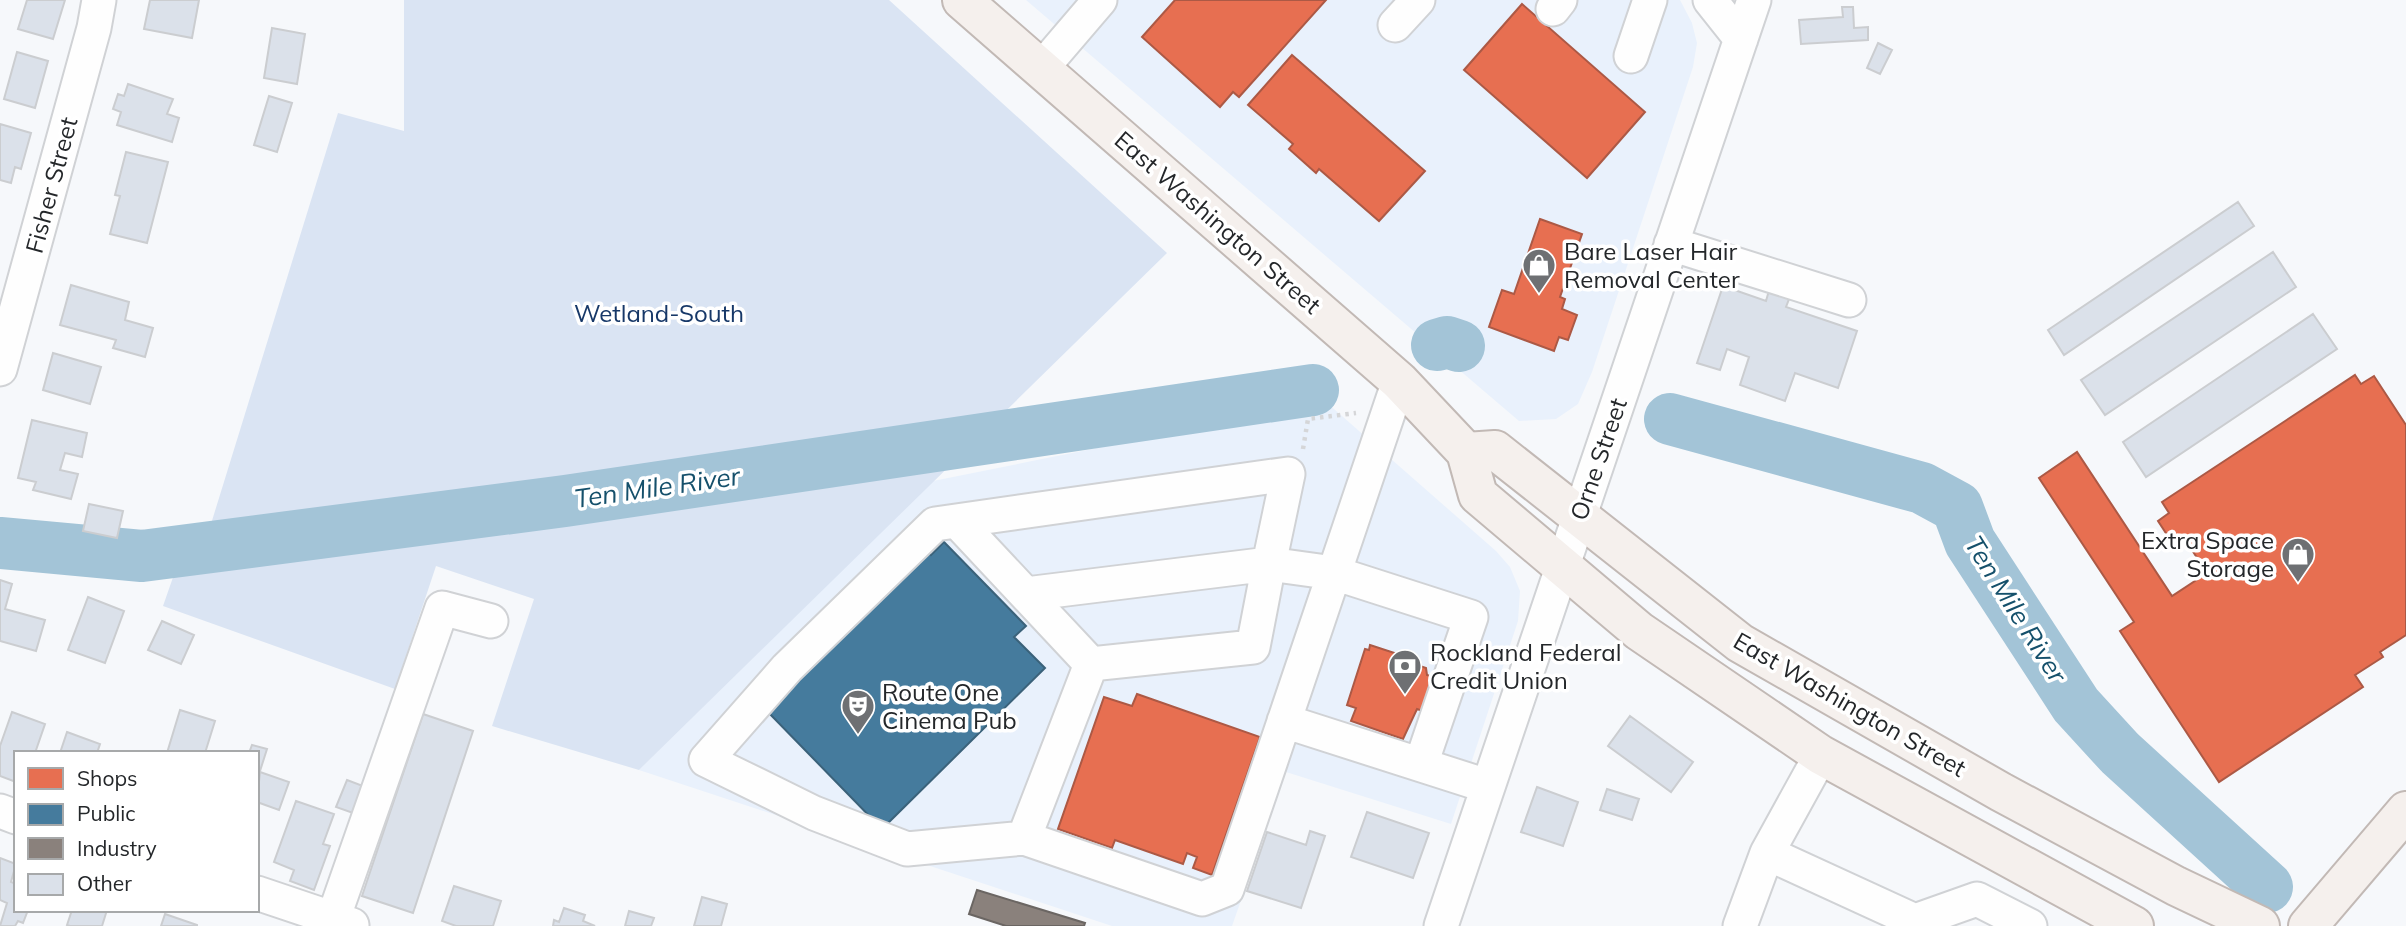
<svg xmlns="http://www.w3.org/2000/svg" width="2406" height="926" viewBox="0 0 2406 926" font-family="Mulish,sans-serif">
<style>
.built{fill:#e9f1fc}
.green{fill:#dae4f3}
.shops{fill:#e76f51;stroke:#ac5945;stroke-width:2}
.public{fill:#457b9d;stroke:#3b627a;stroke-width:2}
.industry{fill:#8a817c;stroke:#6b6663;stroke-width:2}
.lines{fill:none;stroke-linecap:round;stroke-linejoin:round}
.river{stroke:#a3c4d7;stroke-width:52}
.building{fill:#dbe1ea;stroke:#cbcdd0;stroke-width:2}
.minor-casing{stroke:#d0d2d5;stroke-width:37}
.major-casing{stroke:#c2b9b5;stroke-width:42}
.path{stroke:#d5d6d8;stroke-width:4.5;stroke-dasharray:3.5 5;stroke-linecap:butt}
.minor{stroke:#fefefe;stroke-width:33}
.major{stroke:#f5f0ed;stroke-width:38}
.labels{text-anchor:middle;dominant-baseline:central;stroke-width:7;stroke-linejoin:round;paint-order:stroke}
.street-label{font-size:24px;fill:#24272a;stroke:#fff}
.poi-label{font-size:24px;fill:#24272a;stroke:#fff;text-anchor:start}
.park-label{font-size:24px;fill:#173868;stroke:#fff}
.water-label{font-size:26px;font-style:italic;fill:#15506b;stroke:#fff}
</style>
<rect width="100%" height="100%" fill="#f6f8fb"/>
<path class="built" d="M1026 0H1680L1692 23 1697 43 1693 67 1592 372 1578 404 1556 419 1519 421Z
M1326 402 1496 551 1510 567 1520 591 1518 621 1451 824 1286 772 1232 926H1112L639 770 933 481Z"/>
<path class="green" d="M404 0H889L1167 253 639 770 492 726 534 599 436 566 395 689 163 606 178 563 198 566 338 113 404 131Z"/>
<path class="shops" d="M1175 0H1326L1239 97 1233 92 1220 107 1142 37Z
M1522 4 1645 112 1587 178 1464 70Z
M1292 55 1425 171 1379 221 1319 169 1316 173 1289 149 1293 144 1248 105Z
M1540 219 1582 234 1560 297 1565 299 1562 309 1577 315 1568 340 1559 337 1554 351 1489 327 1502 290 1514 294Z
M2355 375 2361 384 2374 376 2406 425V635L2380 652 2383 657 2355 675 2363 687 2219 782 2120 631 2134 622 2039 478 2077 452 2172 596 2207 573 2184 538 2173 544 2158 521 2169 513 2162 502Z
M1370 645 1419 661 1417 665 1426 668 1427 675 1463 687 1452 721 1417 709 1403 739 1351 721 1356 708 1347 705 1365 649 1369 650Z
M1137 694 1260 737 1212 875 1193 868 1197 857 1187 853 1183 864 1115 840 1112 848 1058 829 1104 697 1132 706Z"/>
<path class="public" d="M944 542 1026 626 1014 637 1045 668 882 829 764 708 926 549 931 555Z"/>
<path class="industry" d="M977 890 1085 923 1084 926H1006L969 914Z"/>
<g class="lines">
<path class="river" d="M1437 345 1447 342 1459 346
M1670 419 1922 488 1957 507 1970 542 2076 705 2120 753 2267 887
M0 543 142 556 565 501 1313 390"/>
</g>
<path class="building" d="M27 0H65L53 39 18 29Z
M150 0H199L192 38 144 29Z
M1842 7H1853L1854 28 1868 27V40L1801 44 1799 20 1843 17Z
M272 28 305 34 297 84 264 78Z
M1878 43 1892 50 1880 74 1867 68Z
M17 52 48 61 35 108 4 99Z
M128 84 173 99 167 114 179 118 172 142 117 125 121 112 113 109 118 94 124 96Z
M269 96 292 103 277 152 254 145Z
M0 124 31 133 21 169 15 167 11 183 0 180Z
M126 152 168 162 147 243 110 234 120 196 115 195Z
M2238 202 2254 226 2064 355 2048 330Z
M2273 252 2296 287 2105 415 2081 380Z
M71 285 129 302 125 320 153 328 145 357 113 348 116 340 60 325Z
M1723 286 1766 301 1770 287 1791 294 1786 307 1857 331 1838 388 1795 373 1785 401 1740 385 1749 357 1727 349 1720 370 1697 363Z
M2313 314 2337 349 2146 477 2123 442Z
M53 353 101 367 90 404 43 390Z
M32 420 87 433 82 457 65 453 60 470 78 474 71 499 33 490 36 482 18 478Z
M89 504 123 511 117 538 83 531Z
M0 580 12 584 5 609 45 620 36 651 0 641Z
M88 597 124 611 105 663 68 650Z
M162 621 194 635 181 664 148 650Z
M180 710 215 721 205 753H167Z
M12 712 45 724 35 753H16V782L0 776V746Z
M423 714 473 731 413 913 362 896Z
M1630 716 1693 762 1671 792 1608 746Z
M67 732 100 744 97 753H60Z
M252 745 267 749 260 771 257 770V753H249Z
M260 772 289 782 279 810 257 802Z
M347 780 363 786 353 813 336 807Z
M1537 787 1578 802 1563 846 1521 832Z
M1607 789 1639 799 1632 820 1600 810Z
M296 801 334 814 323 844 330 846 314 890 290 881 294 870 274 862Z
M1367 812 1429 833 1413 878 1351 857Z
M1310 831 1325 836 1301 908 1247 891 1267 832 1306 845Z
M0 858 16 864 11 882 16 884V910H28L23 923 18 921 15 926H0L7 903 0 900Z
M454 886 501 901 493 926H456L442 921Z
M702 897 727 904 721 926H694Z
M564 908 585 915 583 921 595 926H553L554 920 559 922Z
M72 910H107L102 926H70L67 925Z
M629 911 654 918 651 926H625Z
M165 914 197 925V926H161Z"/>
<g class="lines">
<defs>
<path id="minor" d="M1710 0 1741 39
M1553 9 1560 0
M1395 25 1418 0
M1631 56 1650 0
M1041 69 1100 0
M1671 244 1849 300
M0 369 94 28 99 0
M1399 381C1342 551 1285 720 1227 889L1202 899 1024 838 907 849 814 813 706 760 787 668 935 524 1288 474 1269 564 1334 573 1471 617 1421 764
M957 521 1091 664 1024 838
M1026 594 1269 564 1253 647 1091 664
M1284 721 1487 786
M1821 755 1767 853 1915 921 1977 899 2030 926
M0 811 16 817
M257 893 352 925
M333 919 442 608 491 621
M1441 926 1754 0
M1740 926 1767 853"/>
<path id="major" d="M962 0 1399 381 1466 452 1478 495 1639 631 1821 755 2134 926
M1466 452 1495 450 1740 643 2001 792 2176 886 2260 926
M2308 926 2406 811"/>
</defs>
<use href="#minor" class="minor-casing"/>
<use href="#major" class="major-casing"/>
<path class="path" d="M1303 449 1308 419 1356 413"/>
<use href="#minor" class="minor"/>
<use href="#major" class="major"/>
</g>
<defs>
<symbol id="shop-pin" viewBox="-11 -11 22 30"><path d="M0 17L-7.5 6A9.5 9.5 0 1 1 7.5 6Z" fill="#6e7073" stroke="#fff"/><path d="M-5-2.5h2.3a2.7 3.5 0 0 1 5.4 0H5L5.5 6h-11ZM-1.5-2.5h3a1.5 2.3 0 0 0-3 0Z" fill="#fff"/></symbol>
<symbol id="bank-pin" viewBox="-11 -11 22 30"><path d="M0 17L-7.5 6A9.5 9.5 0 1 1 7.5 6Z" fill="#6e7073" stroke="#fff"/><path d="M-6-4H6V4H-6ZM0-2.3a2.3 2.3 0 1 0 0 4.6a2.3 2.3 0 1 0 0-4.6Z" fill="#fff"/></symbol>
<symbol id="theatre-pin" viewBox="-11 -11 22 30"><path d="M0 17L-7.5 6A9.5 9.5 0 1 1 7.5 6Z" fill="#6e7073" stroke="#fff"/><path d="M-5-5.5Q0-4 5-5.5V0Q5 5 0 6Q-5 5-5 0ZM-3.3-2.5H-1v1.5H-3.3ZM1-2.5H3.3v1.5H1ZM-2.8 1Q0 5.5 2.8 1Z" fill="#fff"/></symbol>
</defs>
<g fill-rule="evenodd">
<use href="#shop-pin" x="1520" y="246" width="38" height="52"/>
<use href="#shop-pin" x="2279" y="535" width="38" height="52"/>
<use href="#bank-pin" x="1386" y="647" width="38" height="52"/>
<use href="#theatre-pin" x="839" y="687" width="38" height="52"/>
</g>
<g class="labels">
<g class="street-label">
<text transform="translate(51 185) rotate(-75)">Fisher Street</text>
<text transform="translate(1218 222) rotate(41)">East Washington Street</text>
<text transform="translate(1598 459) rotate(-71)">Orne Street</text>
<text transform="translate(1850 704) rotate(30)">East Washington Street</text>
</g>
<g class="poi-label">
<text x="1564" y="251">Bare Laser Hair<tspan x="1564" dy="28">Removal Center</tspan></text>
<text x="2274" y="540" text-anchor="end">Extra Space<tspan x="2274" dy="28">Storage</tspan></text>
<text x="1430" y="652">Rockland Federal<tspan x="1430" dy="28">Credit Union</tspan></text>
<text x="882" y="692">Route One<tspan x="882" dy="28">Cinema Pub</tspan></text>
</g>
<g class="park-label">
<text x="659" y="313">Wetland-South</text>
</g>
<g class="water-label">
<text transform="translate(657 487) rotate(-8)">Ten Mile River</text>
<text transform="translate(2016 609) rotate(58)">Ten Mile River</text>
</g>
</g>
<rect x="14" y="751" width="245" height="161" fill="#ffffff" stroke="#a7a9aa" stroke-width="2"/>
<rect x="28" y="768" width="35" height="21" fill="#e76f51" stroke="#a7a9aa" stroke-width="2"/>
<text x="77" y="786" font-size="21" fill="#24272a">Shops</text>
<rect x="28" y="804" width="35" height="21" fill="#457b9d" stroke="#a7a9aa" stroke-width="2"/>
<text x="77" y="821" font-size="21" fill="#24272a">Public</text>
<rect x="28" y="838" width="35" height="21" fill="#8a817c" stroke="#a7a9aa" stroke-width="2"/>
<text x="77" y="856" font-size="21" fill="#24272a">Industry</text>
<rect x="28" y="874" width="35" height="21" fill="#dbe1ea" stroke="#a7a9aa" stroke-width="2"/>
<text x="77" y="891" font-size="21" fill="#24272a">Other</text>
</svg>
